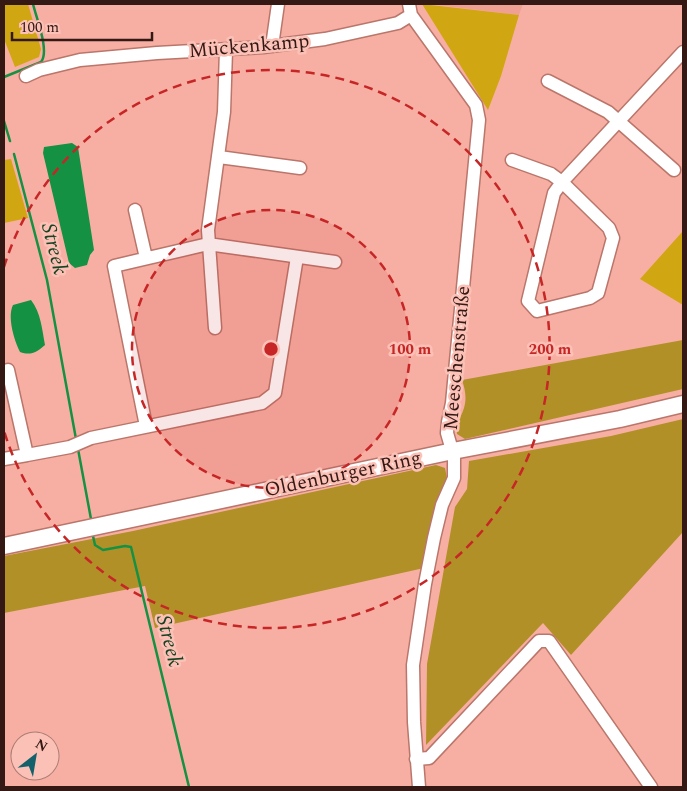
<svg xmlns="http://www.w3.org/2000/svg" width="687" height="791" viewBox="0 0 687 791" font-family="Spectral,serif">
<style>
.built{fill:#f0a093}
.green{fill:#d1a613}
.forest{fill:#b29028}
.water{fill:#159144}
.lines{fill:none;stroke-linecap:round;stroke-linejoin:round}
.stream{stroke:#159144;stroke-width:2.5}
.minor-casing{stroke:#ba766b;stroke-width:15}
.major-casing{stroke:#ba766b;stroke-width:19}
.minor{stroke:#fff;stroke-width:12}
.major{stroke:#fff;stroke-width:16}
.ring{fill:none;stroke:#c62626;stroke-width:2.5;stroke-dasharray:9 6}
.labels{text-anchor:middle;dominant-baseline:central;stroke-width:5;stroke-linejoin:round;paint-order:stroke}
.street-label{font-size:20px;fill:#331814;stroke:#fcc1b6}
.water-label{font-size:21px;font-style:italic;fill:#164222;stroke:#fcc1b6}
.centre{fill:#c62626;stroke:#fcc1b6;stroke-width:2.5}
.ring-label{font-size:15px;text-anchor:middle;font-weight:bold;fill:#c62626;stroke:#fcc1b6;stroke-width:5;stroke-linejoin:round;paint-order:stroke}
</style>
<rect width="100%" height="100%" fill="#f8afa3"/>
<path class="built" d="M429 4H523L519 15Z"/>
<path class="green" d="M4 4H28L41 49 39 57 15 67 4 39Z
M422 4 519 15 501 76 488 110Z
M11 159 28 218 4 223V160Z
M683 231V305L640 279Z"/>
<path class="forest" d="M683 340V389L465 439 457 434C456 419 460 421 464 408 467 398 465 389 462 380Z
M683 419V532L571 655 543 623 426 745 427 664 455 507 467 489 469 461 611 436Z
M436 465 445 468 447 478 424 568 155 628 145 586 4 613V556L133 531Z"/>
<path class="water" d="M72 143 78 147 94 250 90 255 87 265 75 268 69 263 43 153 44 147Z
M31 300C41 313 42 329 45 345 37 352 31 356 20 352 14 340 7 317 13 305Z"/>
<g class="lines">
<path class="stream" d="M4 77 41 62C50 51 36 17 33 4
M4 121 10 141
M14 154 47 280 76 439
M78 449 91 519
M93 536 95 545 103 550 125 546 131 547 189 787"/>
<defs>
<path id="minor" d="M409 4 411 15 476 105 479 120 452 403 448 422 447 433 454 457V478L442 505 434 538 425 584 413 665 414 722 419 787
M272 46 278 4
M26 76 39 70 80 60 157 53 263 47 325 39 398 23 411 15
M548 81 608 112 674 170
M219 157 300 168
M512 160 551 174 562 182 609 228 613 238 598 293 590 298 537 311 528 301 554 193 562 182 683 52
M135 210 146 258
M215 328 208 230 224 112 226 50
M4 371 8 370 27 455 4 459
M146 426 114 266 208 244 335 262
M27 455 70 447 91 438 262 403 275 393 297 257
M416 759 429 758 539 641H549L651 787"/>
<path id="major" d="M4 546 453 451 620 419 683 404"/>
</defs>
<use href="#minor" class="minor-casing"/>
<use href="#major" class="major-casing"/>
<use href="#minor" class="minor"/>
<use href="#major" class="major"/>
</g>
<circle cx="271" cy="349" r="139" fill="#c62626" fill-opacity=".12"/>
<g class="ring">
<circle cx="271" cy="349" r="139"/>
<path d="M4 267A279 279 0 1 1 4 431"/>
</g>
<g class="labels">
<g class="street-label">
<text transform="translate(249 46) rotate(-5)">Mückenkamp</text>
<text transform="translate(457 358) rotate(-85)">Meeschenstraße</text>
<text transform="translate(343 474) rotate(-12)">Oldenburger Ring</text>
</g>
<g class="water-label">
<text transform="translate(54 249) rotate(76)">Streek</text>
<text transform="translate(169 641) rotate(76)">Streek</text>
</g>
</g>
<circle cx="271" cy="349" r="8" class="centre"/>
<g class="ring-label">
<text x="410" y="354">100 m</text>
<text x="550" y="354">200 m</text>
</g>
<rect width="687" height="791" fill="none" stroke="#331814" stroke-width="10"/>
<g transform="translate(35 756) rotate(31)"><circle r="24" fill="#fcc1b6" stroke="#ac7d75"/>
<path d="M0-4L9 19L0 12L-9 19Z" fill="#14616c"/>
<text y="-8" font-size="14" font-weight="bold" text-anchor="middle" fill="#331814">N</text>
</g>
<path d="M12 32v8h140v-8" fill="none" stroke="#331814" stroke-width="2.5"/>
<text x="20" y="32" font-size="15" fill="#331814" stroke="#fcc1b6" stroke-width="4" paint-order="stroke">100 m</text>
</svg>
